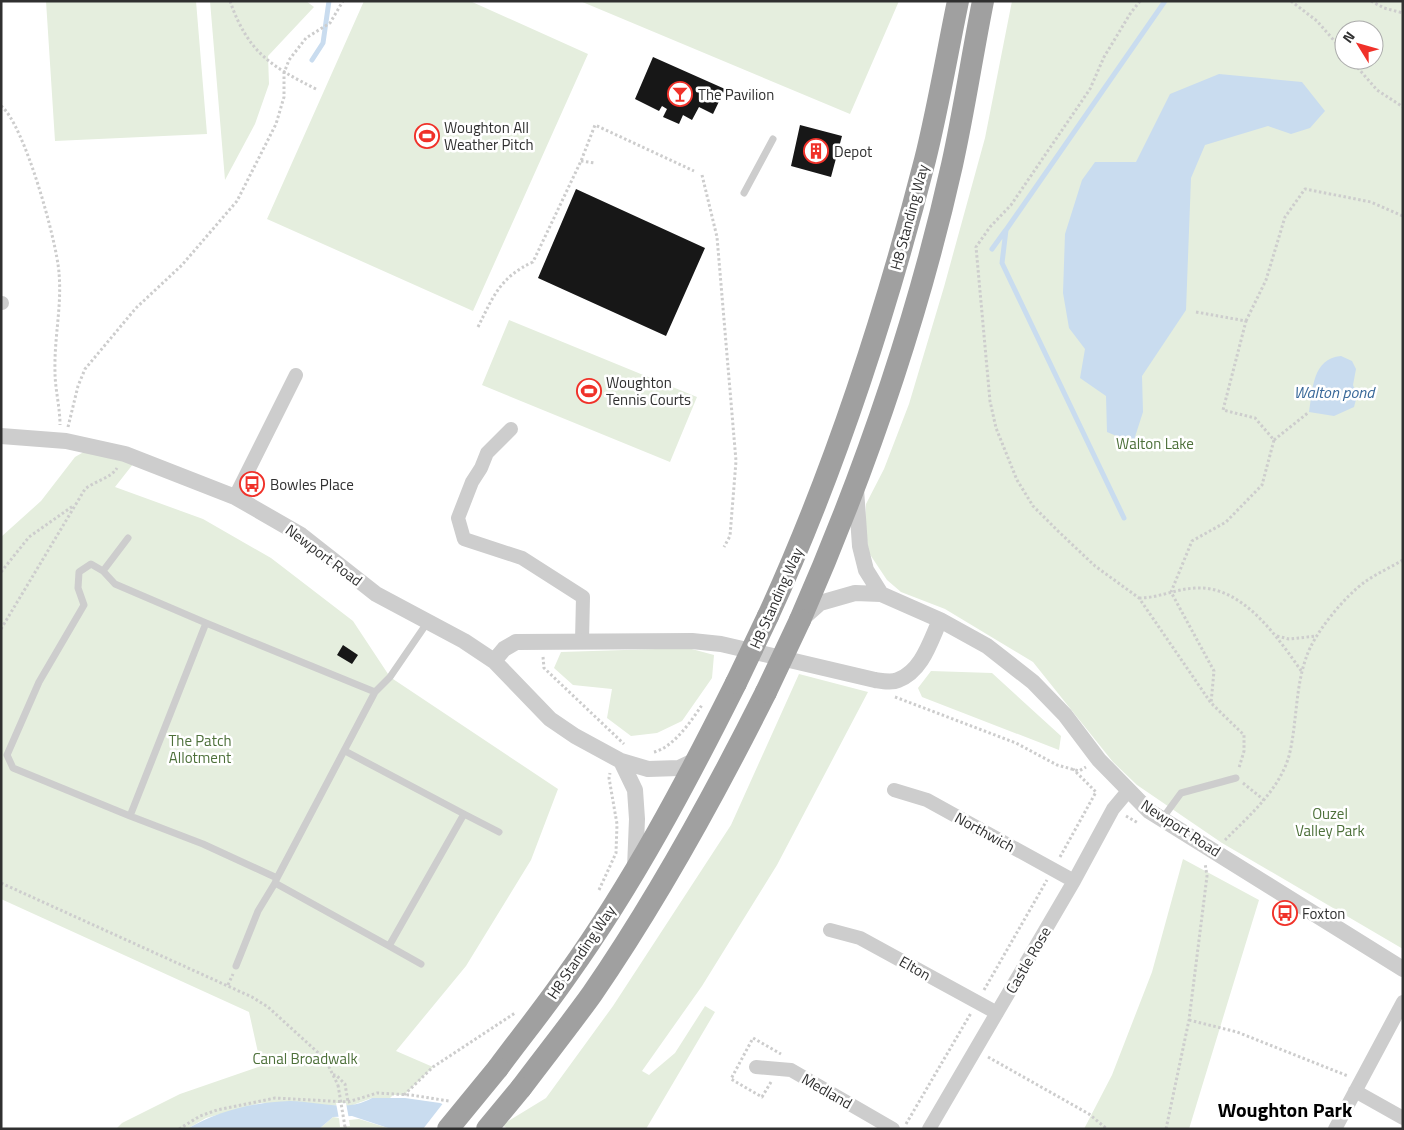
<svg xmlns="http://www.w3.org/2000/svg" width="1404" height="1130" viewBox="0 0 1404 1130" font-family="'Titillium Web',sans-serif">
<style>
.green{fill:#e5eede;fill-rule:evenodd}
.water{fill:#c9dcef}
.pier{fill:#fff}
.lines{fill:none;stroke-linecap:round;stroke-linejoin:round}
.stream{stroke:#c9dcef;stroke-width:5}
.building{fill:#171717}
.path{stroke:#cdcdcd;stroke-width:3;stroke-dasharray:2.5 2.5;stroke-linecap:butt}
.service{stroke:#cdcdcd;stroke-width:7}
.minor{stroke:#cdcdcd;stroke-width:14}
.tertiary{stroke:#cdcdcd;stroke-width:16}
.trunk{stroke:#a0a0a0;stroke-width:22}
.path-bridge{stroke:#cdcdcd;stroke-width:3;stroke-dasharray:2.5 2.5;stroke-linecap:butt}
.trunk-bridge{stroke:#a0a0a0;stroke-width:22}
.labels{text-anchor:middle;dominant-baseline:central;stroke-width:5;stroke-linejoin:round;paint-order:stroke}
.poi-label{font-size:15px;fill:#303030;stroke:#fff;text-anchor:start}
.street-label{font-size:15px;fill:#303030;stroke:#fff}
.park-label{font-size:15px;fill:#4d703a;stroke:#fff}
.water-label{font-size:16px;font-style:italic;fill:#386899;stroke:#fff}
.district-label{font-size:20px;font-weight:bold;fill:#000;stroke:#fff}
</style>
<rect width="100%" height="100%" fill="#fff"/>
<path class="green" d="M46 1H196L207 134 55 141Z
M210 1H306L314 7 268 56 269 84 255 124 225 180Z
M364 1H470L588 54 473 311 267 219Z
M580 1H899L850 114Z
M1012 1H1403V949L1222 843 1137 785 1113 762 1033 662 945 609 901 592 887 580 869 553 865 525 866 504 884 469 909 404 944 287 985 138ZM1344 30H1374V60H1344Z
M509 320 697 397 670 462 482 385Z
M94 446 137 459 115 487 203 519 271 558 353 621 390 677 558 789 531 860 466 966 396 1051 433 1067 404 1095H393L390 1098H372L350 1106 261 1103 206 1118 187 1129H116L122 1123 180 1094 261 1066 249 1012 1 899V537L41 501 75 457Z
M688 648 714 655 712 678 682 721 657 733 631 736 607 718 612 689 573 685 554 668 561 652Z
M931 671 992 673 1061 736 1059 750 922 697 918 688Z
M799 674 868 692 777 865 702 986 642 1071 649 1075 675 1053 705 1006 715 1012 646 1129H508L502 1125 546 1098 613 1006 731 825Z
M1183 859 1259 900 1189 1129H1084L1112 1075 1152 972Z
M333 1117 339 1118 340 1127 350 1126 349 1120 359 1119 391 1129H319Z"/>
<path class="water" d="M1219 74 1302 82 1325 111 1310 128 1291 134 1268 126 1205 145 1191 178 1186 310 1142 376 1143 412 1133 443 1107 432 1106 396 1080 378 1085 349 1069 328 1063 293 1065 234 1082 180 1095 162H1136L1170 94Z
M1341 356 1352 361 1356 369 1353 385 1357 396 1354 407 1334 416 1309 412C1313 389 1312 359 1341 356Z
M372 1098H405L440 1103 500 1129H391L352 1116 333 1117 319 1129H187C218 1111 253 1102 290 1101 317 1101 346 1113 372 1098Z"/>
<path class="pier" d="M444 1102 501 1126V1129H423Z
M336 1103H346L349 1119H339Z"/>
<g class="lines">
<path class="stream" d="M312 60 323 43 329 1
M992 249 1005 231
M1124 518 1002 263 1006 230 1165 1"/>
</g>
<path class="building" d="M653 57 725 89 713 114 699 107 692 120 683 115 679 124 663 117 667 109 662 106 659 111 635 99Z
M800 125 842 136 831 177 791 166Z
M576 189 705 248 666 336 538 278Z
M343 645 358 655 352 664 337 655Z"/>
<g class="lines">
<path class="path" d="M230 1C248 53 272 67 318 90
M1140 1 1130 14 1104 57 1090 89 1011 205 990 227 976 247 990 401 996 428 1017 480 1033 506 1059 532 1095 566 1139 598 1211 703 1244 735V751L1239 768
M1291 1 1317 21 1344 52
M1371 1 1384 8 1403 13
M1351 60 1377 90 1403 107
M1 106C24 123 57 242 59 273 62 306 54 338 55 372 55 389 60 407 60 425
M581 161 595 163
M702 175 717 237 736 461 730 536 724 547
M1196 312 1246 321 1223 410 1255 418 1274 440 1262 485 1226 522 1192 541 1171 592 1214 671 1211 703
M1246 321 1266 280 1285 217 1305 189 1371 202 1403 216
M478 327C493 297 500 277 533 262L581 161 595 125 694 171
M68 427 78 386 85 369 136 308 182 265 237 201 276 124 284 97V73L289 60 306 38 330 23 343 1
M1274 440 1309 412
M1 572 29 537 73 506
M1139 598C1158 598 1176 589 1195 588 1243 585 1278 638 1302 672
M1 629 85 489C95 481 111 478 117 468
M1277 636 1289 639 1317 636
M543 657 544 668 624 744
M895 697 1016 743 1057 765 1079 771 1086 767
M654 752C674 747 691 721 702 705
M1243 783 1264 800
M1126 816 1138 823
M1225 840C1250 815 1279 790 1289 756 1297 724 1295 689 1306 658 1314 633 1345 596 1366 581 1378 573 1391 567 1403 560
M1060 857 1096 792 1073 769
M1 883 252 997 268 1007 325 1059 338 1085
M599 890 616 853 617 824 609 778 610 773
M228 985 233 974
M984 990 1047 880
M1189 1020 1237 1032 1348 1076
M988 1057 1089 1114 1107 1129
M333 1075H336L345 1084 348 1102
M771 1082 762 1097 731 1079 753 1038 781 1054
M404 1095 433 1067 515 1013
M906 1124 971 1013
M345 1127 346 1129
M179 1129 200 1116 217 1110 275 1098 348 1102 377 1093 411 1095 449 1101
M1166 1129 1189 1020 1207 876 1205 863"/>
<path class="service" d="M744 193 773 139
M103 571 128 538
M375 692 206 623 130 816 203 844 277 878 375 692 390 677 427 623
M464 814 499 832
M130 816 13 768 7 755 39 682 84 605 78 588 79 572 91 564 103 571 115 584 206 623
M1162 819 1181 793 1236 778
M277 878 275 883 389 946 464 814 345 751
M389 946 421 964
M236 966 258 911 275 883"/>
<path class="minor" d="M1 303H2
M511 429 487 453 481 468 472 482 458 518 464 539 522 558 583 597 582 641
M235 497 296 375
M894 790 927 800 1074 881
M830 930 860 938 997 1013
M756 1067 791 1070 893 1129
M1355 1091 1403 1118
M929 1129 1074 881 1113 809 1128 791
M1335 1129 1403 1002"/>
<path class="tertiary" d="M1 436 66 441 125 454 235 497 301 535 376 594 464 641 494 661 550 719 575 736 621 761 648 769 679 768 698 759
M856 489 860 546 866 570 881 594 940 620 987 646 1033 682 1065 715 1099 760 1149 811 1403 969
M802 619 820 603 855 593 881 594
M494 661 504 649 516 642 692 641 721 644 875 680C882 681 892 683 898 680 922 671 930 642 940 620
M621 761 635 790 637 819 635 868"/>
<path class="trunk" d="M768 616C835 470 885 316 925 160 938 108 947 54 958 1
M800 620C864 474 917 321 952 165 964 111 972 56 983 1
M498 1068C521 1037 546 1006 568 974 633 883 686 783 736 683
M521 1088C545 1056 569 1026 592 994 658 898 714 796 766 692"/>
<path class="path-bridge" d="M338 1085 345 1127"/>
<path class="trunk-bridge" d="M736 683 768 616
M766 692 800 620
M448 1129 498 1068
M487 1129 521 1088"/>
</g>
<defs>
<symbol id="bar-ring" viewBox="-11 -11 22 22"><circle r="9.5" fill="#fff" stroke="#f03129" stroke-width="1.5"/><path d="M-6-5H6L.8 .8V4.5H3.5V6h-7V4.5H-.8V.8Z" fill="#f03129"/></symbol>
<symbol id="stadium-ring" viewBox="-11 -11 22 22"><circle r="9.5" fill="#fff" stroke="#f03129" stroke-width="1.5"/><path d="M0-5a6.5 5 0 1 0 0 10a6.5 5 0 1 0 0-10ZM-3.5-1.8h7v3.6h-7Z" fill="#f03129"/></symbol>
<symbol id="building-ring" viewBox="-11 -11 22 22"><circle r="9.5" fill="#fff" stroke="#f03129" stroke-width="1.5"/><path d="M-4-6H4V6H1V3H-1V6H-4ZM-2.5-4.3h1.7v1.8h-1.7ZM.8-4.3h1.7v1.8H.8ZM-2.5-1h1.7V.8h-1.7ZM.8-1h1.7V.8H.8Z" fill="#f03129"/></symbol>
<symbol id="bus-ring" viewBox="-11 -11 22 22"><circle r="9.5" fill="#fff" stroke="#f03129" stroke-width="1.5"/><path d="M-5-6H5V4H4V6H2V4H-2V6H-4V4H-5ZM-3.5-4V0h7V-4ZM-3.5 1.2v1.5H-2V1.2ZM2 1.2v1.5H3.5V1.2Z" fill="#f03129"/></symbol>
</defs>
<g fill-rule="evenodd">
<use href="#bar-ring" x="666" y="80" width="28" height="28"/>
<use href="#stadium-ring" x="413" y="122" width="28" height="28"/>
<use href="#building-ring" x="802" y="137" width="28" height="28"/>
<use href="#stadium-ring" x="575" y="377" width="28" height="28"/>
<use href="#bus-ring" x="238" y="470" width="28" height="28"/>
<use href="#bus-ring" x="1271" y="899" width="28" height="28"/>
</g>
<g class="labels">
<g class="poi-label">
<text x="698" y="94">The Pavilion</text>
<text x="444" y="127">Woughton All<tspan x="444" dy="17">Weather Pitch</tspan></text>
<text x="834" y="151">Depot</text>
<text x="606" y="382">Woughton<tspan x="606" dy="17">Tennis Courts</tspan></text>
<text x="270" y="484">Bowles Place</text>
<text x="1302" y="913">Foxton</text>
</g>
<g class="street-label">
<text transform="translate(909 217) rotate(-75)">H8 Standing Way</text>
<text transform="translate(324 555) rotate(37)">Newport Road</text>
<text transform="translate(776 598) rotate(-66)">H8 Standing Way</text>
<text transform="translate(1181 828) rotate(33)">Newport Road</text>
<text transform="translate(985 832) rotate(29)">Northwich</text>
<text transform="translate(581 952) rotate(-56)">H8 Standing Way</text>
<text transform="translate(1028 960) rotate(-60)">Castle Rose</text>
<text transform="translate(915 968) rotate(29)">Elton</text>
<text transform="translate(827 1091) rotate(30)">Medland</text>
</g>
<g class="park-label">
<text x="1155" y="443">Walton Lake</text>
<text x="200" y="740">The Patch<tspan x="200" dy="17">Allotment</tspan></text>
<text x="1330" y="813">Ouzel<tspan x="1330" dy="17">Valley Park</tspan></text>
<text x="305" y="1058">Canal Broadwalk</text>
</g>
<g class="water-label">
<text x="1334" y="392">Walton pond</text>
</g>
<g class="district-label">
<text x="1285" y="1109">Woughton Park</text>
</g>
</g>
<rect width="1404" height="1130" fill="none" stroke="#303030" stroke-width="5"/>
<g transform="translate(1359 45) rotate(307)"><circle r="24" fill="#ffffff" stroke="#acacac"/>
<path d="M0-4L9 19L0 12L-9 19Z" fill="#f03129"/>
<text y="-8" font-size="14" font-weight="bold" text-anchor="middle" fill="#303030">N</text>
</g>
</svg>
